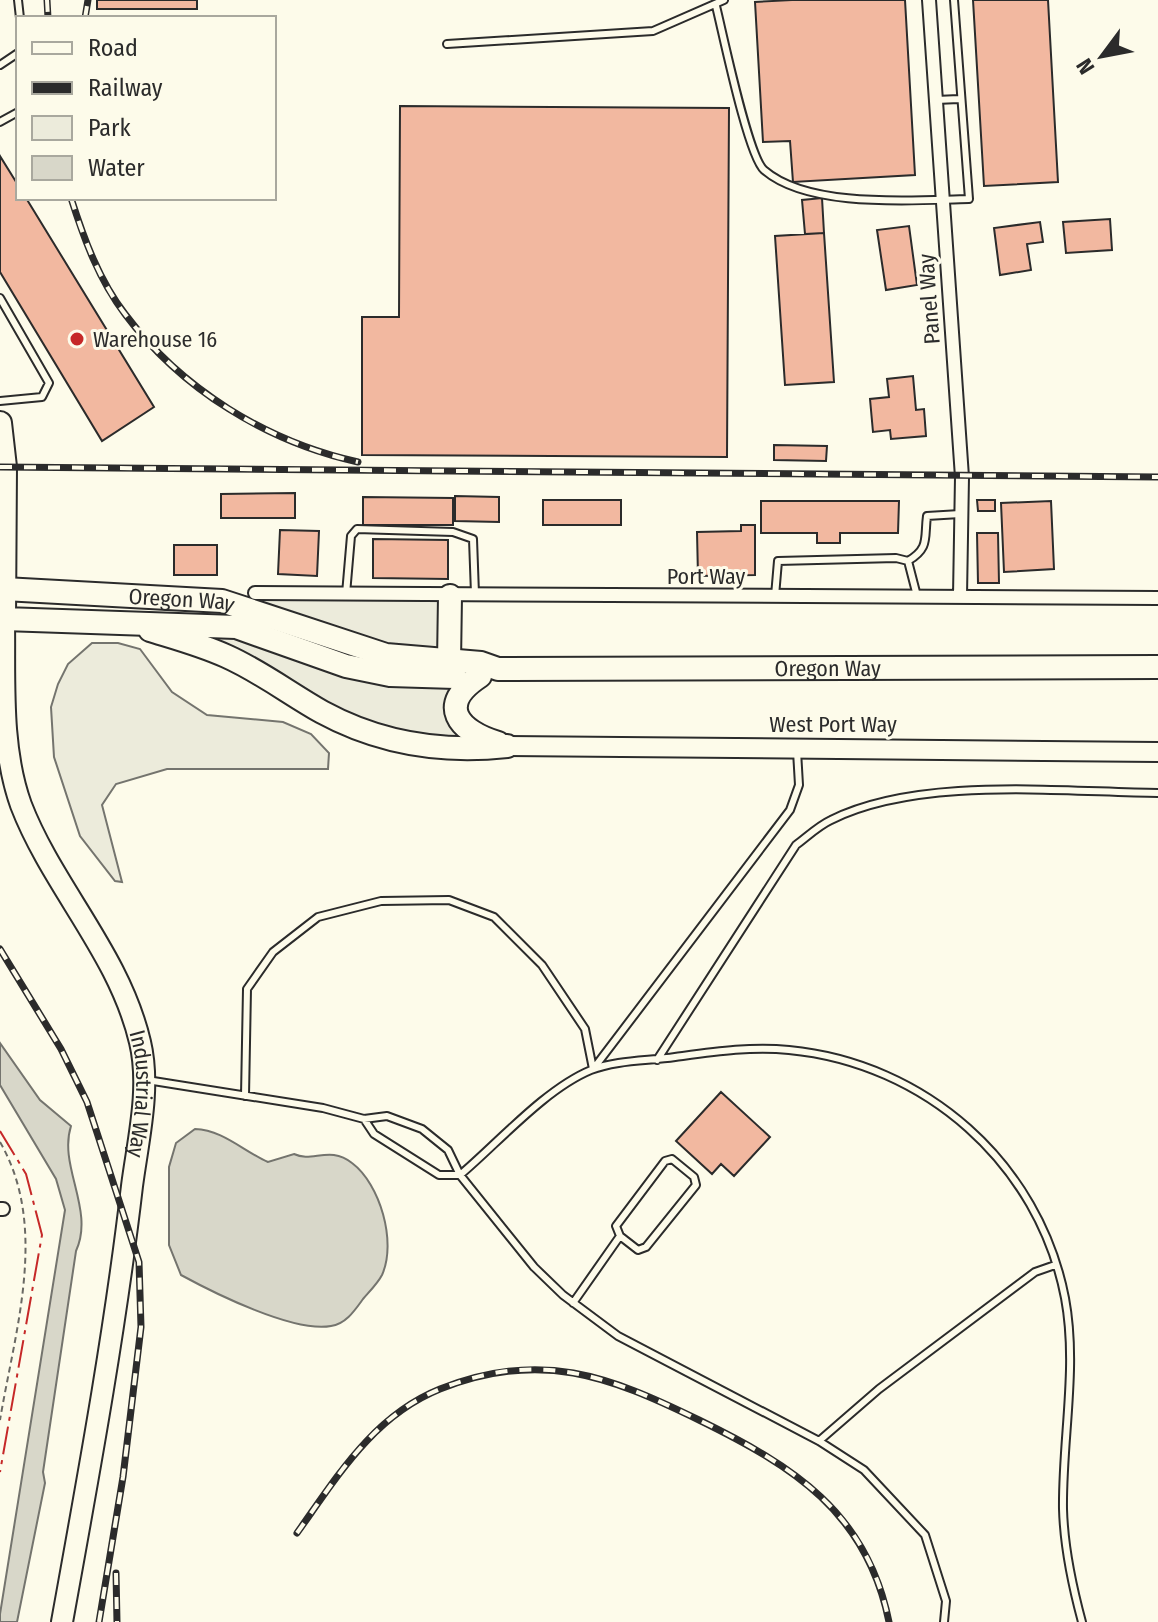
<svg xmlns="http://www.w3.org/2000/svg" width="1158" height="1622" viewBox="0 0 1158 1622" font-family="'Fira Sans Condensed',sans-serif">
<style>
.green{fill:#ecebdb;stroke:#74746e;stroke-width:2}
.water{fill:#d8d7c9;stroke:#74746e;stroke-width:2}
.building{fill:#f2b8a0;stroke:#2b2b2b;stroke-width:2}
.lines{fill:none;stroke-linecap:round;stroke-linejoin:round}
.lane-casing{stroke:#2b2b2b;stroke-width:10}
.street-casing{stroke:#2b2b2b;stroke-width:16}
.secondary-casing{stroke:#2b2b2b;stroke-width:22}
.primary-casing{stroke:#2b2b2b;stroke-width:24}
.highway-casing{stroke:#2b2b2b;stroke-width:26}
.path{stroke:#6a6964;stroke-width:2;stroke-dasharray:6 4;stroke-linecap:butt}
.lane{stroke:#fdfbea;stroke-width:6}
.street{stroke:#fdfbea;stroke-width:12}
.secondary{stroke:#fdfbea;stroke-width:18}
.primary{stroke:#fdfbea;stroke-width:20}
.highway{stroke:#fdfbea;stroke-width:22}
.rail-casing{stroke:#2b2b2b;stroke-width:7}
.rail{stroke:#fdfbea;stroke-width:4;stroke-dasharray:12;stroke-linecap:butt}
.power{stroke:#c62828;stroke-width:2;stroke-dasharray:28 6 4 6;stroke-linecap:butt}
.poi-dot{fill:#c62828;stroke:#fdfbea;stroke-width:3}
.labels{text-anchor:middle;dominant-baseline:central;stroke-width:6;stroke-linejoin:round;paint-order:stroke}
.street-label{font-size:22px;fill:#2b2b2b;stroke:#fdfbea}
.poi-label{font-size:22px;fill:#2b2b2b;stroke:#fdfbea;text-anchor:start}
</style>
<rect width="100%" height="100%" fill="#fdfbea"/>
<path class="green" d="M255 593 450 596 449 662 256 609Z
M204 624 346 666 459 677 456 700 481 738 414 744 206 648Z
M92 643H118L140 649 172 692 207 715 283 722 311 734 329 753 328 769H167L116 784 102 805 122 882 115 881 80 836 54 757 51 707 58 684 68 664Z"/>
<path class="water" d="M0 1043 40 1100 71 1126C58 1166 95 1210 76 1251L43 1472 45 1483 17 1622H0V1614L65 1210 56 1179 0 1085Z
M195 1129C223 1130 243 1151 268 1162L294 1154C312 1163 330 1145 352 1163 380 1184 397 1242 382 1275 378 1283 369 1292 363 1299 355 1310 346 1324 331 1326 294 1333 214 1293 181 1275L169 1245V1167L176 1143Z"/>
<path class="building" d="M97 0H197V9H97Z
M792 0H905L915 175 793 182 790 141 763 142 755 2Z
M973 0H1048L1058 182 984 186Z
M400 106 729 108 727 457 362 455V317H399Z
M0 156 18 185V198H26L154 407 102 441 0 272Z
M822 198 824 233 805 234 802 200Z
M1110 219 1112 250 1066 253 1063 222Z
M1040 222 1043 242 1027 244 1031 270 1000 275 994 228Z
M909 226 917 285 886 290 877 230Z
M824 233 834 382 785 385 775 236Z
M913 376 916 410 924 409 926 436 891 439 890 430 873 432 870 399 889 397 887 379Z
M774 445 827 446 826 461 774 460Z
M295 493V518H221V494Z
M455 496 499 497V522L455 521Z
M363 497 453 498V525H363Z
M543 500H621V525H543Z
M977 500H995V511H978Z
M761 501H899L898 533H840V543H817V533H761Z
M1051 501 1054 569 1004 572 1001 503Z
M741 525H755V575L698 576 697 532 741 531Z
M280 530 319 531 317 576 278 574Z
M977 533H998L999 583H978Z
M373 539 448 540V579L373 578Z
M174 545H217V575H174Z
M721 1092 770 1137 734 1176 721 1164 712 1174 676 1141Z"/>
<g class="lines">
<defs>
<path id="lane" d="M18 0 20 18
M716 6C723 34 748 156 764 170 809 209 913 200 969 199L954 0
M447 44 653 31 724 0
M0 65 18 53
M936 100 959 99
M0 122 18 112
M0 298 49 383 42 397 0 401
M908 561C930 548 924 538 927 516L960 514
M346 594 351 536 357 529 453 532 473 539 475 594
M775 596 778 561 896 558 908 561 917 596
M657 1060 796 845C807 837 818 826 831 820 919 776 1061 792 1158 793
M594 1068 790 810 799 785 797 751
M147 1080 323 1108 364 1119 387 1116 422 1129 448 1150 460 1175 534 1267 563 1295 618 1336 819 1441 864 1470 925 1535 946 1601 944 1622
M245 1096 247 989 273 952 318 917 381 901 449 900 494 917 542 965 585 1029 593 1069
M364 1119 374 1134 439 1175H460C498 1143 545 1089 591 1070 616 1060 648 1061 675 1057 712 1052 751 1046 789 1050 925 1063 1039 1163 1065 1298 1078 1367 1062 1439 1063 1509 1064 1547 1072 1585 1082 1622
M573 1303 620 1236 616 1226 665 1161 672 1159 694 1177 696 1185 646 1247 638 1250 620 1236
M819 1441 879 1389 1035 1272 1055 1265"/>
<path id="street" d="M929 0 962 477 960 596
M255 593 1158 598
M0 1209H3"/>
<path id="secondary" d="M507 746 1158 752"/>
<g id="primary">
<path id="s1" d="M0 619H4C5 679 0 747 21 805 53 888 119 953 140 1042 151 1088 138 1140 132 1186 115 1332 88 1478 62 1622"/>
</g>
<g id="highway">
<path d="M0 423 5 467 4 619 236 627 346 666 390 675 455 677"/>
<path id="s2" d="M4 589 222 601 386 655 481 663 498 669 1158 667"/>
<path d="M150 630C176 638 202 645 226 656 260 671 290 694 322 712 379 743 443 753 507 746"/>
<path d="M449 662 450 596"/>
<path d="M480 676C436 705 458 731 498 743"/>
</g>
</defs>
<use href="#lane" class="lane-casing"/>
<use href="#street" class="street-casing"/>
<use href="#secondary" class="secondary-casing"/>
<use href="#primary" class="primary-casing"/>
<use href="#highway" class="highway-casing"/>
<path class="path" d="M0 1142C49 1227 15 1330 0 1420"/>
<use href="#lane" class="lane"/>
<use href="#street" class="street"/>
<use href="#secondary" class="secondary"/>
<use href="#primary" class="primary"/>
<use href="#highway" class="highway"/>
<defs>
<path id="rail" d="M47 0 48 18
M85 18 88 0
M71 198C84 239 99 280 125 314 181 389 267 442 358 462
M0 467 1158 477
M0 949 61 1049 87 1102 139 1262 141 1327 123 1477 99 1622
M297 1533C337 1477 373 1416 440 1389 540 1349 609 1376 699 1420 793 1466 867 1512 889 1622
M116 1573 117 1622"/>
</defs>
<use href="#rail" class="rail-casing"/>
<use href="#rail" class="rail"/>
<path class="power" d="M0 1131 26 1174 42 1235 0 1472"/>
</g>
<circle class="poi-dot" cx="77" cy="339" r="8"/>
<g class="labels">
<g class="street-label">
<text transform="translate(929 299) rotate(-94)">Panel Way</text>
<text x="706" y="576">Port Way</text>
<text stroke="none"><textPath href="#s2" startOffset="178">Oregon Way</textPath></text>
<text stroke="none"><textPath href="#s2" startOffset="834">Oregon Way</textPath></text>
<text x="833" y="724">West Port Way</text>
<text stroke="none"><textPath href="#s1" startOffset="510">Industrial Way</textPath></text>
</g>
<g class="poi-label">
<text x="93" y="339">Warehouse 16</text>
</g>
</g>
<rect x="16" y="16" width="260" height="184" fill="#fdfbea" stroke="#a9a89e" stroke-width="2"/>
<rect x="32" y="42" width="40" height="12" fill="#fdfbea" stroke="#a9a89e" stroke-width="2"/>
<text x="88" y="56" font-size="24" fill="#2b2b2b">Road</text>
<rect x="32" y="82" width="40" height="12" fill="#2b2b2b" stroke="#a9a89e" stroke-width="2"/>
<text x="88" y="96" font-size="24" fill="#2b2b2b">Railway</text>
<rect x="32" y="116" width="40" height="24" fill="#ecebdb" stroke="#a9a89e" stroke-width="2"/>
<text x="88" y="136" font-size="24" fill="#2b2b2b">Park</text>
<rect x="32" y="156" width="40" height="24" fill="#d8d7c9" stroke="#a9a89e" stroke-width="2"/>
<text x="88" y="176" font-size="24" fill="#2b2b2b">Water</text>
<g transform="translate(1102 56) rotate(238)" stroke="#fdfbea" stroke-width="6" paint-order="stroke">
<path d="M0-6L14 30L0 20L-14 30Z" fill="#2b2b2b"/>
<text y="-12" font-size="22" font-weight="bold" text-anchor="middle" fill="#2b2b2b">N</text>
</g>
</svg>
